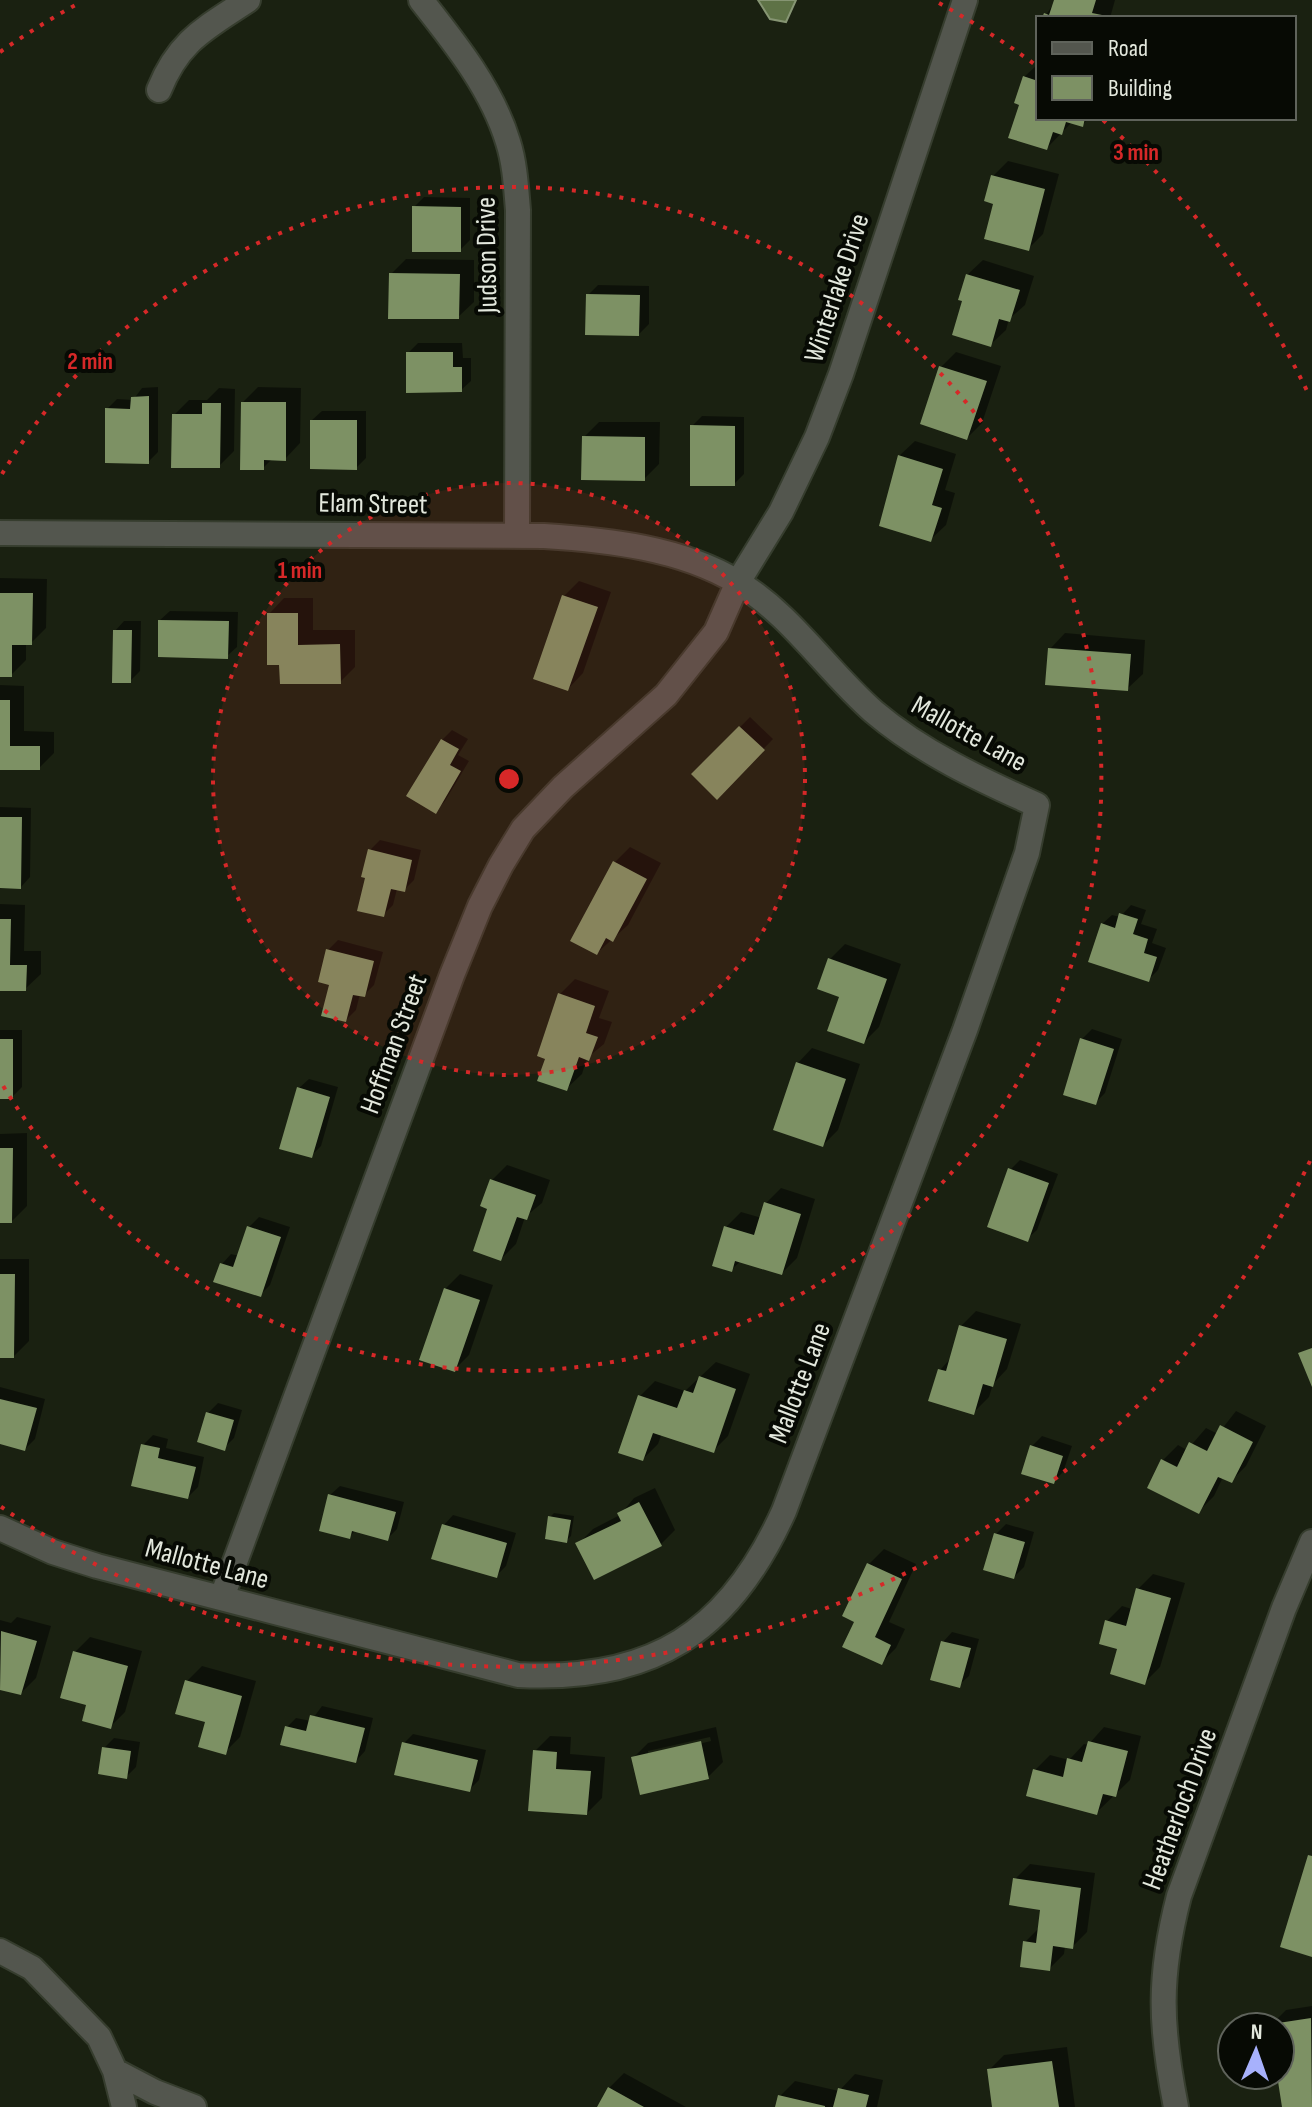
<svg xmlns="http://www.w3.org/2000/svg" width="1312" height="2107" viewBox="0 0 1312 2107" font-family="'Sofia Sans Condensed',sans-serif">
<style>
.water{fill:#5e7246;stroke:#869573;stroke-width:2}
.shadow{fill:#0007;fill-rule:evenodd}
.building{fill:#7d9164}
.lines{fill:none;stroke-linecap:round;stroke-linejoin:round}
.minor-casing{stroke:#363d2e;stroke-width:28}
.minor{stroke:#53564e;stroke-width:24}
.ring{fill:none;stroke:#d62828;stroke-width:4;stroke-dasharray:4 8}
.labels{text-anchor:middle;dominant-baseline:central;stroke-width:8;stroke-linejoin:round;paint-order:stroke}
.street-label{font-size:28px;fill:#e3e8dd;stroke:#070a04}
.centre{fill:#d62828;stroke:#070a04;stroke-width:4}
.ring-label{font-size:24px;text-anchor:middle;font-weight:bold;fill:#d62828;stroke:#070a04;stroke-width:8;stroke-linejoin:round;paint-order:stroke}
</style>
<rect width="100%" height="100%" fill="#1a2111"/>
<path class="water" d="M758 0H796L786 22 770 19Z"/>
<path class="shadow" d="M1056 0H1115L1110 18H1044Z
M1038 64V118H1089L1082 125 1072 122 1047 148 1022 104 1024 77Z
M1008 161 1059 174 1043 234 1028 249 995 202 993 176Z
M424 197 470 198V240L460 250 414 207Z
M406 259 474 260V302L458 317 391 274Z
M983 260 1034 276 1025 305 1009 319 1006 330 990 345 964 300 967 275Z
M598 285 649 286V324L639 334 588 295Z
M418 343H462L463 358H471V381L461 390 408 353Z
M956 352 1001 366 982 423 967 438 941 367Z
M158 387V452L148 462 107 409 117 399 133 400 142 388Z
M258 387 301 388 300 443 285 459 273 458 263 468 243 402Z
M219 388 235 389 234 451 219 466 174 415 189 400H207Z
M322 411H366V458L356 468 312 420Z
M702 416 744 417V474L734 484 692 426Z
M599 422H660L659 464 644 479 584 437Z
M915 441 956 454 945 490 955 493 946 525 930 540 899 456Z
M0 578 47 579 46 628 31 643H26V660L11 675H0Z
M579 581 611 592 583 673 568 689 564 596Z
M284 598H313V630H355V667L340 682 281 663 269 614Z
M170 611 238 612 237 647 227 656 160 620Z
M124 621H141L140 671 130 681 115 631Z
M1065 633 1145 640 1143 674 1127 689 1050 649Z
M0 685 24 686V731L54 732V753L39 768H0Z
M750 717 773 739 717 797 694 774Z
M452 730 468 739 458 755 469 761 445 801 436 811 442 740Z
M0 807 31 808 30 877 21 887 0 886Z
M380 840 421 850 414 880 404 890 397 889 393 905 383 915 370 850Z
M630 847 661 863 628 925 597 953 573 940 615 862Z
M0 904 25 905 24 951H41V974L25 989H0Z
M1131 905 1146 910 1141 924 1157 929 1152 943 1166 948 1158 970 1148 980 1102 924 1112 915 1120 917Z
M338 940 383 952 374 985 364 995 360 994 356 1010 346 1020 332 983 328 950Z
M845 944 901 964 879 1027 864 1042 842 995 830 959Z
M575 979 609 991 599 1018 612 1022 604 1044 587 1058 582 1074 566 1089 547 1057 560 994Z
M1092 1029 1122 1039 1105 1093 1095 1103 1082 1039Z
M0 1030H22V1087L12 1097H0Z
M812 1048 860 1064 838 1130 823 1145 797 1064Z
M309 1079 338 1087 321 1146 311 1156 299 1088Z
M27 1133V1206L12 1221H0V1134Z
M1020 1160 1058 1174 1037 1230 1027 1239 1010 1170Z
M507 1165 550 1180 542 1203 525 1217 516 1244 501 1259 490 1208 492 1180Z
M781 1188 815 1199 797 1258 782 1273 741 1261 731 1270 726 1227 741 1212 762 1218 766 1203Z
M259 1217 290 1227 270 1285 260 1295 222 1264 231 1254 239 1256 249 1227Z
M0 1259H29V1341L14 1356H0Z
M460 1274 493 1285 469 1355 454 1370 445 1289Z
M976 1311 1021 1324 1007 1369 993 1384 989 1397 974 1412 940 1370 951 1358 961 1326Z
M716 1362 750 1374 728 1436 713 1451 662 1433 658 1444 643 1459 640 1396 655 1381 685 1391Z
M0 1387 45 1399 35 1439 25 1449 0 1442Z
M218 1403 242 1410 234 1438 224 1448 208 1413Z
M1236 1411 1266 1426 1246 1466 1231 1481 1223 1477 1214 1496 1199 1511 1163 1460 1178 1445 1187 1450 1206 1428 1218 1434Z
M153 1435 168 1439 166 1448 204 1457 198 1487 188 1497 143 1445Z
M1042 1436 1072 1446 1063 1472 1053 1482 1032 1446Z
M340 1486 404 1502 397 1529 387 1539 356 1530 349 1537 330 1495Z
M655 1488 675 1530 660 1545 578 1544 593 1529 620 1515 634 1498Z
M554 1513 574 1516 571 1536 567 1540 550 1517Z
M453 1515 516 1533 506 1566 496 1576 444 1525Z
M1006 1524 1034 1532 1024 1567 1014 1577 996 1534Z
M884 1549 916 1564 889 1622 905 1629 896 1648 881 1663 857 1621 869 1564Z
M1153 1574 1185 1583 1160 1667 1145 1682 1120 1648 1107 1621 1122 1606 1132 1609 1138 1589Z
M17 1617 51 1626 36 1678 21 1693 0 1687V1620L11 1623Z
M952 1632 979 1639 969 1676 959 1685 943 1642Z
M90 1637 142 1651 125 1712 110 1727 75 1652Z
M202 1666 256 1681 240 1737 225 1752 187 1681Z
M322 1706 373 1718 365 1751 356 1761 287 1727 296 1718 311 1721Z
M716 1727 723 1762 708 1777 633 1758 648 1743ZM710 1737 711 1741 648 1756V1751Z
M1104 1727 1141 1736 1130 1780 1096 1813 1035 1770 1050 1755 1069 1760 1084 1744 1088 1745Z
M413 1734 486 1750 479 1780 469 1790 404 1743Z
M550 1736 571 1737 570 1754 605 1757 602 1798 587 1813 535 1751Z
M114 1738 140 1742 136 1767 126 1777 104 1748Z
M1030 1864 1095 1873 1087 1932 1072 1947 1065 1946 1064 1954 1049 1969 1025 1942 1040 1927 1042 1908 1015 1879Z
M1312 2006V2107H1284L1279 2075 1280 2027 1271 2025 1286 2010Z
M1067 2047 1075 2107H994L989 2070 1004 2055Z
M624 2073 686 2107H601L609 2088Z
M855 2074 883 2080 877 2107H777L780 2096 795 2081 839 2091Z"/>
<path class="building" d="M1054 0H1096L1092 13 1102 15 1101 18H1042L1044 13 1049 15Z
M1023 76 1038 81V118H1085L1083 127 1066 122 1062 135 1053 132 1047 150 1008 138 1019 105 1014 103Z
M991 175 1045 189 1029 251 984 239 993 204 984 201Z
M412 206 461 207V252H412Z
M389 273 460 274 459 319H388Z
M966 274 1020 290 1010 322 999 319 991 347 952 335 962 301 958 300Z
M586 294 640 295 639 336 585 335Z
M406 352H453V367H462V392L406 393Z
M939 366 987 381 967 440 920 424Z
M149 396V464L105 463V408L130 409 131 397Z
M241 402H286V461L264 460V470H240Z
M202 403H221L220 468H171L172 414H202Z
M310 420H357V470L310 469Z
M690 425 735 426V486H690Z
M582 436 645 437V481L581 480Z
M898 455 943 469 932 505 942 508 931 542 879 526Z
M0 593H33L32 645H12V677H0Z
M562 595 598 607 568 691 533 679Z
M267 613H298V645L340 644 341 684H280L279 665H267Z
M158 620 229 621 228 659 158 657Z
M113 630H132L131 683H112Z
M1048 648 1131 654 1128 691 1045 685Z
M0 700H10V746H40V770H0Z
M739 726 765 750 717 800 691 774Z
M441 739 459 749 450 765 461 771 436 814 406 796Z
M0 817H22L21 889 0 888Z
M368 849 412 860 405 892 391 889 384 917 357 911 365 878 361 877Z
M613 861 647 879 613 942 606 938 597 955 570 941Z
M1119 913 1138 919 1133 934 1148 939 1144 953 1157 957 1149 982 1088 962 1101 923 1115 928Z
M0 919H11L10 965H27L26 991H0Z
M326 949 374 961 365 997 353 995 346 1022 321 1016 329 985 318 982Z
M828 958 887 979 864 1044 827 1031 839 997 817 989Z
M558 993 595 1006 586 1033 598 1037 589 1061 579 1057 567 1091 537 1081 545 1059 537 1056Z
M1080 1038 1114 1049 1096 1105 1063 1095Z
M0 1039H13V1099H0Z
M796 1062 846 1079 823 1147 773 1130Z
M297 1087 330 1097 312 1158 279 1149Z
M0 1148H13L12 1223H0Z
M1008 1168 1049 1183 1028 1242 987 1227Z
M490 1179 536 1195 527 1220 517 1217 501 1261 473 1251 487 1209 480 1206Z
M764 1202 801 1214 782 1275 735 1261 732 1272 712 1266 724 1226 754 1235Z
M247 1226 281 1237 261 1297 213 1282 220 1263 233 1267Z
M0 1274H15L14 1358H0Z
M444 1288 480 1300 455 1372 419 1360Z
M959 1325 1007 1339 993 1387 983 1384 974 1415 928 1401 938 1369 946 1371Z
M1312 1348V1387L1298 1353Z
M699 1376 736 1389 714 1453 653 1433 643 1461 618 1453 638 1395 677 1408 684 1390 693 1393Z
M0 1399 37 1408 25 1451 0 1444Z
M206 1412 234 1420 225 1451 197 1442Z
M1220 1425 1253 1442 1232 1483 1218 1477 1199 1514 1147 1488 1161 1459 1177 1467 1189 1442 1207 1451Z
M141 1444 160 1448 158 1458 196 1467 188 1499 131 1486Z
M1030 1445 1063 1456 1054 1484 1021 1474Z
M328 1494 396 1512 388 1541 352 1531 350 1539 319 1531Z
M639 1502 662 1546 594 1580 575 1543 621 1521 617 1513Z
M548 1516 571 1520 567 1543 545 1539Z
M442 1524 507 1543 497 1578 431 1559Z
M994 1533 1025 1542 1014 1579 983 1570Z
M867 1563 902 1579 875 1637 891 1645 882 1665 842 1647 854 1622 842 1616Z
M1136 1588 1171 1598 1145 1685 1110 1674 1117 1649 1099 1644 1105 1620 1126 1626Z
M1 1631 37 1641 21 1695 0 1690Z
M941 1641 971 1648 960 1688 930 1680Z
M73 1651 128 1666 111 1729 82 1721 86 1705 60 1698Z
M185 1680 242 1696 226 1755 198 1747 205 1722 175 1714Z
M310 1715 365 1728 356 1763 280 1745 285 1726 306 1731Z
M701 1741 709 1779 640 1795 631 1757Z
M1088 1741 1128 1751 1116 1797 1103 1794 1097 1815 1026 1796 1033 1769 1063 1777 1067 1758 1082 1762Z
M402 1742 478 1760 470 1792 394 1775Z
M102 1747 131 1751 127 1779 98 1774Z
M533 1750 557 1752 556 1769 591 1771 587 1815 528 1811Z
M1308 1855 1312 1856V1957L1280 1947Z
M1013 1878 1081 1888 1073 1949 1053 1946 1050 1971 1020 1967 1023 1941 1036 1943 1040 1910 1009 1905Z
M1311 2018 1312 2107H1282L1277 2075H1280V2027L1265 2025Z
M1052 2061 1059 2107H992L987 2069Z
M608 2087 644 2107H597Z
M838 2088 869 2095 866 2107H833Z
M778 2095 825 2106V2107H775Z"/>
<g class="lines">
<defs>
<path id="minor" d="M421 0C455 43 492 89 508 142 515 164 516 187 518 210L517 536
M159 90C179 40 206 28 248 0
M0 533 544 536C608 540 681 548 737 582 791 614 827 671 874 712 921 752 981 780 1037 805L1027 853 965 1030 784 1511C729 1633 652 1682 518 1675L97 1566 53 1552 0 1528
M222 1597 452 975 480 906 501 865 523 829 563 787 666 695 716 632 738 582 781 512 817 437 841 374 965 0
M0 1951 32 1968 99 2037 115 2071 124 2107
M115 2071 155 2092 194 2107
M1176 2107C1160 2026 1158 1977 1179 1896L1284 1608 1312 1542"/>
</defs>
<use href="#minor" class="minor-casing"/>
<use href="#minor" class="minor"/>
</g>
<circle cx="509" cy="779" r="296" fill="#d62828" fill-opacity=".12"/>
<g class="ring">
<circle cx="509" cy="779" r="296"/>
<path d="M2 474A592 592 0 1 1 2 1084"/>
<path d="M1310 1161A887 887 0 0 1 0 1506M0 52A887 887 0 0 1 79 3M939 3A887 887 0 0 1 1037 66M1103 120A887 887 0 0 1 1310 397"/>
</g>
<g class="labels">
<g class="street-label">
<text transform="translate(487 255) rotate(-91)">Judson Drive</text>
<text transform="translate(837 288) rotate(-72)">Winterlake Drive</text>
<text transform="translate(373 504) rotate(1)">Elam Street</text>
<text transform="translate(969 734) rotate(29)">Mallotte Lane</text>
<text transform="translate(394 1044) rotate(-70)">Hoffman Street</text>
<text transform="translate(800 1383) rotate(-69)">Mallotte Lane</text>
<text transform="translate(207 1564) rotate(15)">Mallotte Lane</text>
<text transform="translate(1180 1809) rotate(-70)">Heatherloch Drive</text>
</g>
</g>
<circle cx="509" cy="779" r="12" class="centre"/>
<g class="ring-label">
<text x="1136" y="160">3 min</text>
<text x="90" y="369">2 min</text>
<text x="300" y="578">1 min</text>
</g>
<rect x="1036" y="16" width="260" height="104" fill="#070a04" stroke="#5f635b" stroke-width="2"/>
<rect x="1052" y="42" width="40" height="12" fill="#53564e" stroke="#5f635b" stroke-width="2"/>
<text x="1108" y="56" font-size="24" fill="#e3e8dd">Road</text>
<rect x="1052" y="76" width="40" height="24" fill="#7d9164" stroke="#5f635b" stroke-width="2"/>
<text x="1108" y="96" font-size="24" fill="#e3e8dd">Building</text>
<g transform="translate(1256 2051) rotate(2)"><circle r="38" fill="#070a04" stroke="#5f635b" stroke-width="2"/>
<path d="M0-6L14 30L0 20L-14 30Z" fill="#a7b1fc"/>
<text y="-12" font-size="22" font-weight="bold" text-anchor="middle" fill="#e3e8dd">N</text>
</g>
</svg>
